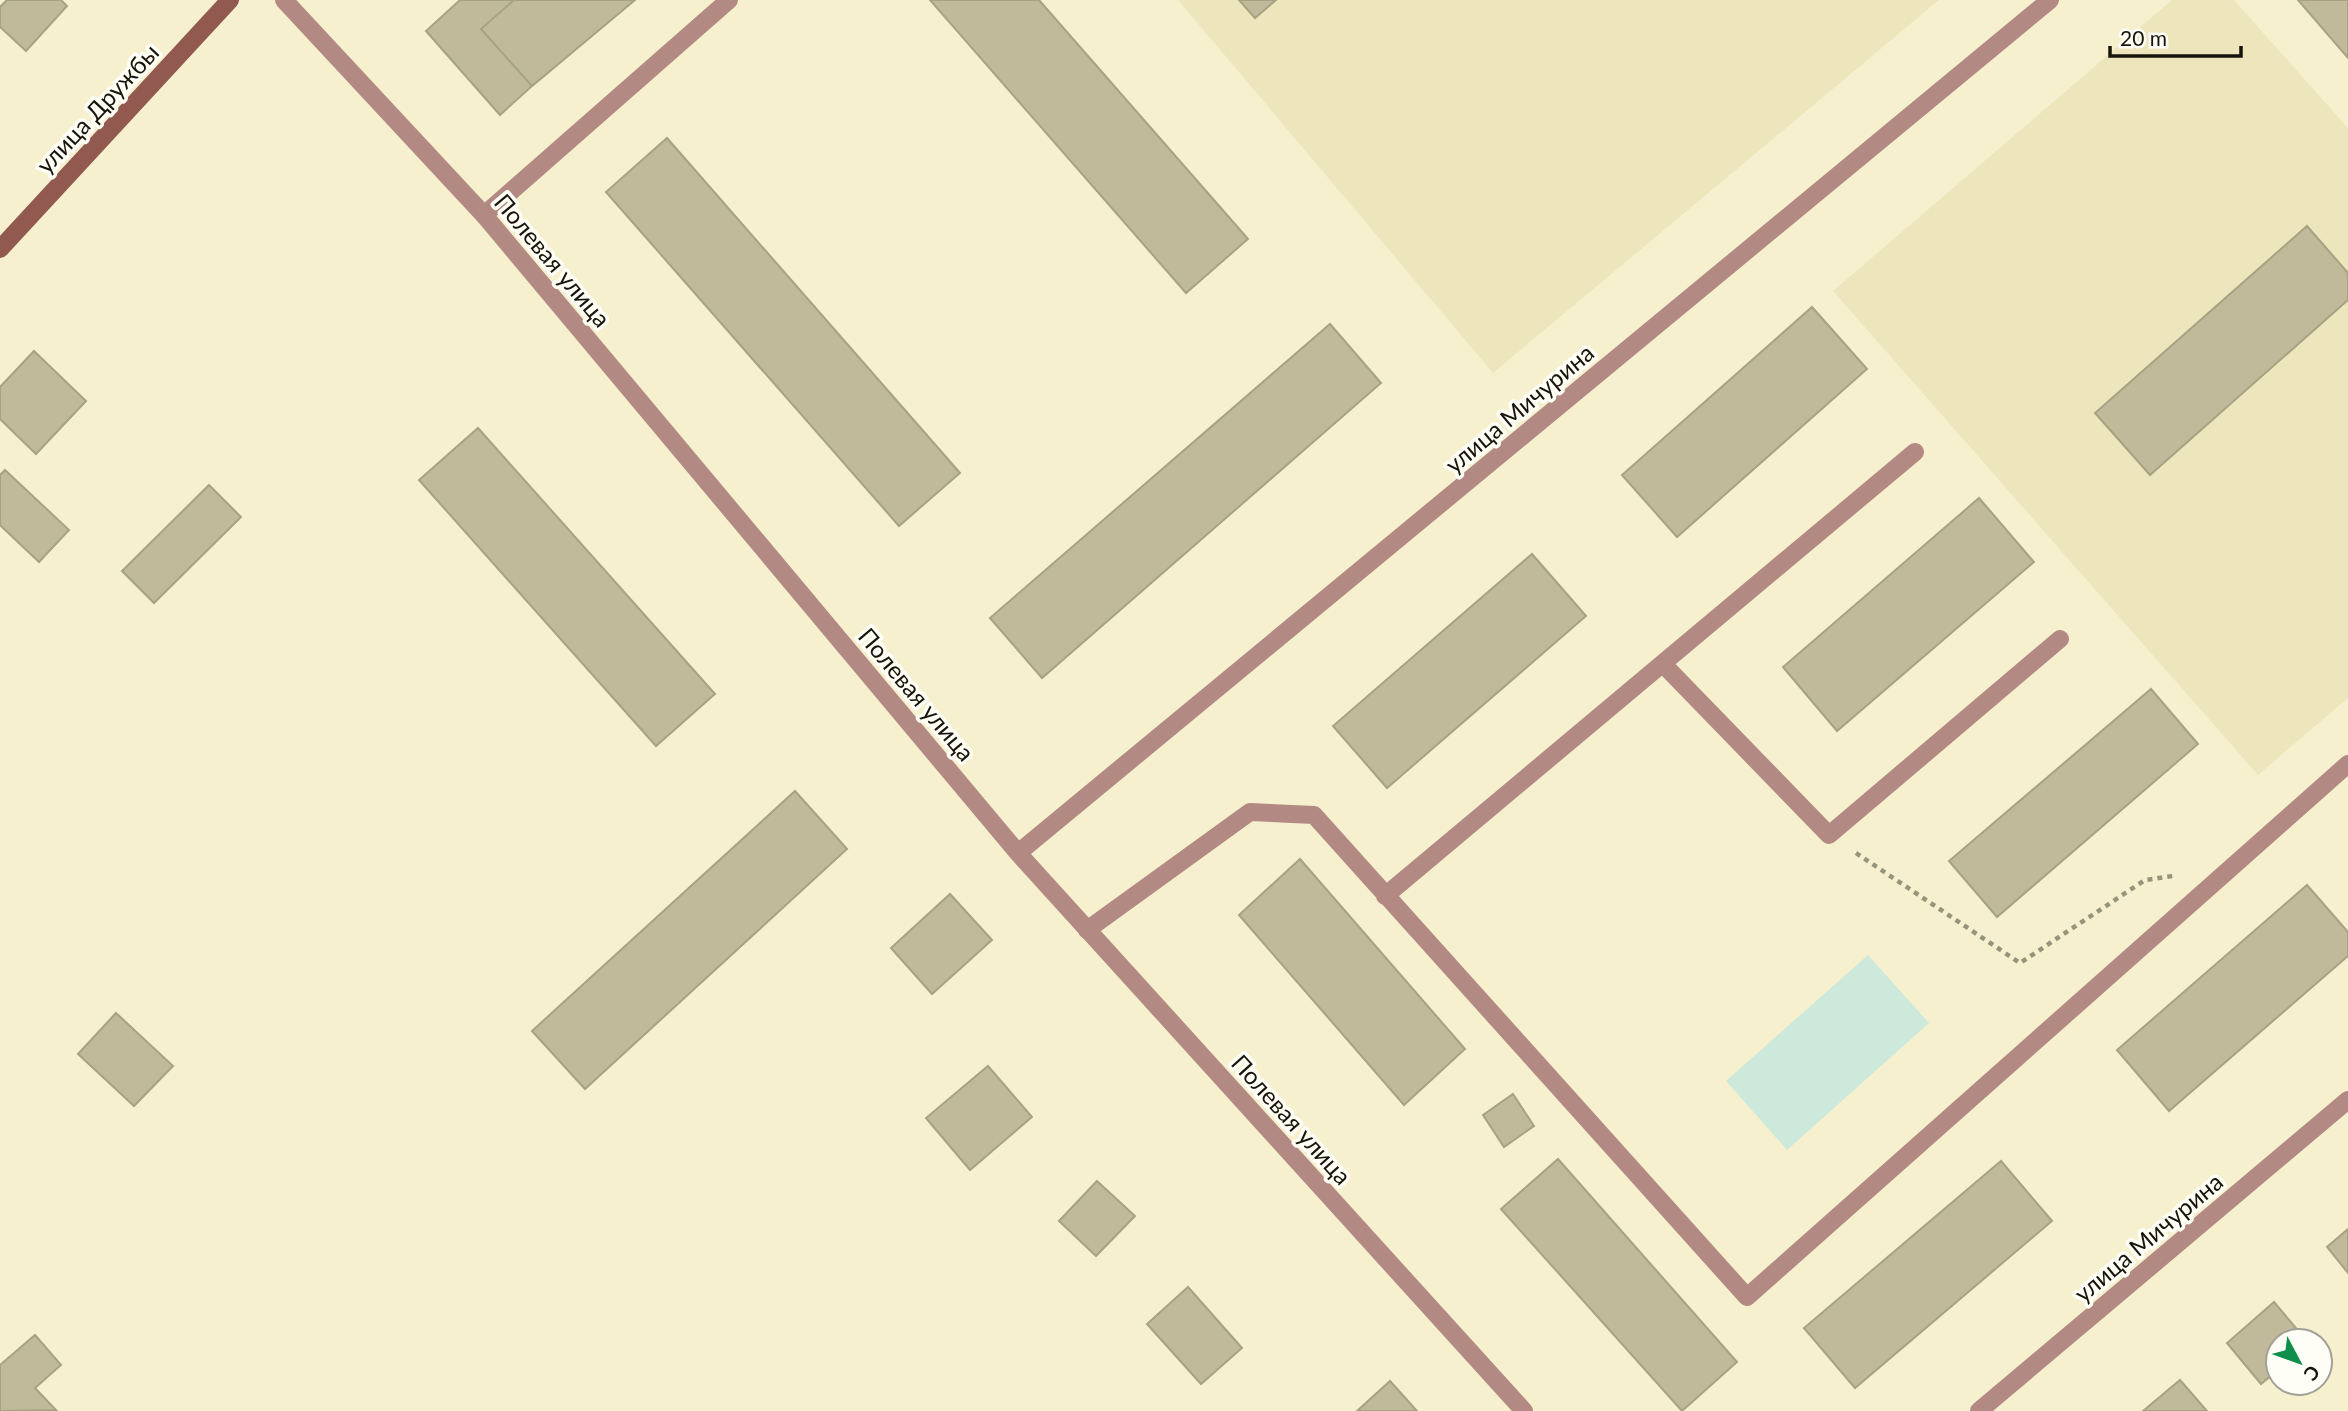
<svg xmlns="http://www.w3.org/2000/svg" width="2348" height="1411" viewBox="0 0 2348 1411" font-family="Lato,sans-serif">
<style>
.built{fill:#ede6bd}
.green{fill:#cce9db}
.building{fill:#c0ba9a;stroke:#a7a282;stroke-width:2}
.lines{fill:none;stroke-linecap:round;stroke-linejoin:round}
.path{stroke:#98947b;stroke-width:4.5;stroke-dasharray:5 5;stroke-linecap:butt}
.lane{stroke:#b28a83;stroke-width:18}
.street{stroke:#b28a83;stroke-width:18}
.secondary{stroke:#915950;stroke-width:18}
.labels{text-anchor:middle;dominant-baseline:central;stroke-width:7;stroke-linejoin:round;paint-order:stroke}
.street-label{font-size:24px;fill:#171509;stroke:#fefdf6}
</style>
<rect width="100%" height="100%" fill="#f6f0ce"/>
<path class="built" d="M1178 0H1939L1493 373Z
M2172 0H2234L2348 128V698L2258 775 1833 291Z"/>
<path class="green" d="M1868 955 1929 1023 1787 1150 1726 1081Z"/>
<path class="building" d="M7 0H61L67 6 26 51 0 27V7Z
M460 0H514L481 29 532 86 500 115 426 31Z
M514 0H635L532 86 481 29Z
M930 0H1039L1248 239 1186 293Z
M1239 0H1276L1255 18Z
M2298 0H2348V58Z
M667 138 960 473 899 526 606 192Z
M2307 226 2348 273V300L2150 475 2095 413Z
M1812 307 1867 369 1677 537 1622 475Z
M1330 324 1381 383 1042 678 990 618Z
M34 351 86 401 36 454 0 419V387Z
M478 428 715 694 656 746 419 480Z
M5 470 69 530 39 562 0 525V475Z
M209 485 241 517 154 603 122 571Z
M1979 498 2034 562 1837 731 1783 667Z
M1532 554 1586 616 1387 788 1333 726Z
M2151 689 2198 744 1997 917 1949 861Z
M795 791 847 849 585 1089 532 1031Z
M1300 859 1465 1049 1404 1105 1239 915Z
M2307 885 2348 932V956L2169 1111 2117 1050Z
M950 894 992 940 932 994 891 948Z
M116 1013 173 1066 134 1106 78 1054Z
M988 1066 1032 1117 970 1170 926 1118Z
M1513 1094 1534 1126 1504 1147 1483 1115Z
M1558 1159 1737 1362 1682 1411 1501 1209Z
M2001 1161 2052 1221 1855 1388 1804 1328Z
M1097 1181 1135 1216 1096 1256 1059 1221Z
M2348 1229V1273L2327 1247Z
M1188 1287 1242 1348 1201 1384 1147 1324Z
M2274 1302 2307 1341H2278V1370L2261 1384 2227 1343Z
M35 1335 61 1365 35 1388 56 1410 0 1411V1365Z
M2180 1380 2207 1411H2143Z
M1390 1381 1417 1411H1357Z"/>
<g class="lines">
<path class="path" d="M1856 853 2020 963 2145 880 2173 876"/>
<path class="lane" d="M484 215 729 0
M1663 664 1829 835 2060 639
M1385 896 1915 452
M1087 930 1250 812 1314 815 1747 1297 2348 764"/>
<path class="street" d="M284 0 484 215 1018 853 1524 1411
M1018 853 2050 0
M1979 1411 2348 1100"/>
<path class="secondary" d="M0 249 230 0"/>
</g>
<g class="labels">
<g class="street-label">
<text transform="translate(97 108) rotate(-47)">улица Дружбы</text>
<text transform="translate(553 260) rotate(50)">Полевая улица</text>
<text transform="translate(1519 408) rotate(-40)">улица Мичурина</text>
<text transform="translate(917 694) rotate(50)">Полевая улица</text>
<text transform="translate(1292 1119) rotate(48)">Полевая улица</text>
<text transform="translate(2148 1237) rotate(-40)">улица Мичурина</text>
</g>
</g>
<g transform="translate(2299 1362) rotate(131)"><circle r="33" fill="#fefdf6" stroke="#a2a097" stroke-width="2"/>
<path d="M0-5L12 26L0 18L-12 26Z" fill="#108e4b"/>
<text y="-10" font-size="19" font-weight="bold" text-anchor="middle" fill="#171509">С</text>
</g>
<path d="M2110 46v10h131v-10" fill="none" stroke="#171509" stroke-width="3.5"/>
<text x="2120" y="46" font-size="21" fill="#171509" stroke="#fefdf6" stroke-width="5" paint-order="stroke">20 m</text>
</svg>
